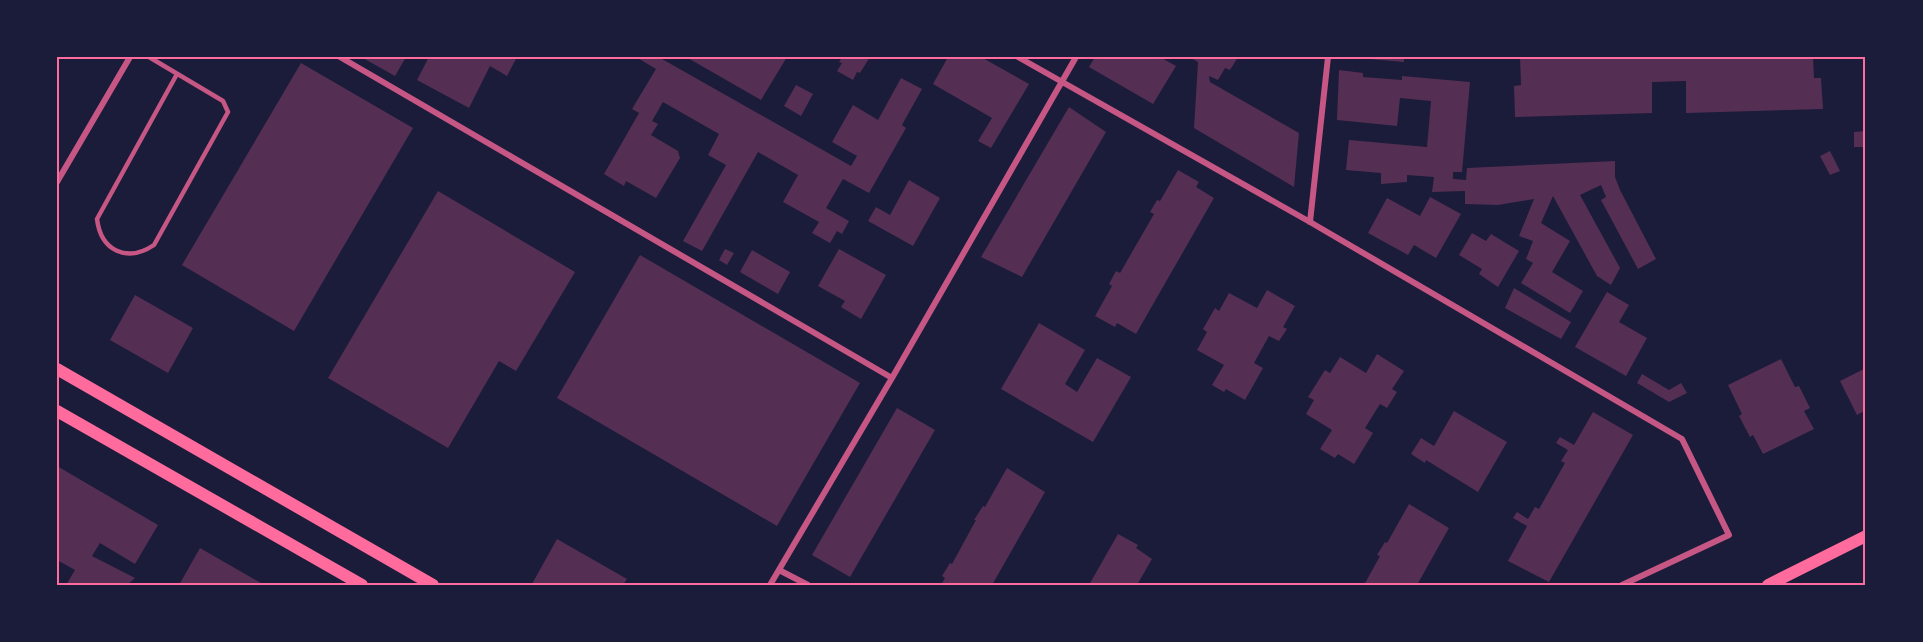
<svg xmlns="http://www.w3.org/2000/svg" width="1923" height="642" viewBox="0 0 1923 642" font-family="'Space Grotesk',sans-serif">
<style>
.building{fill:#542f53}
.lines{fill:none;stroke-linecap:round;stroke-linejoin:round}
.service{stroke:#c65784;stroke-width:4.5}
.minor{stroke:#c65784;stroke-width:6}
.secondary{stroke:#ff6b9d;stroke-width:12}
.neatline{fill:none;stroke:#ff6b9d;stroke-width:2}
</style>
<rect width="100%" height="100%" fill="#1b1b3a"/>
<path class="building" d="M361 57H406L395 76Z
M429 57H517L507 76 490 66 469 108 417 80Z
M636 57H663L662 59 851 166 857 156 832 142 853 105 878 120 901 78 922 89 902 125 906 128 869 193 843 179 826 208 849 221 842 234 837 231 830 243 812 233 819 222 783 202 798 175 758 152 702 251 683 241 726 165 708 155 719 134 663 102 652 121 658 124 651 135 678 151 680 158 656 198 626 181 624 186 604 174 639 113 632 109 656 69Z
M686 57H787L761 100Z
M842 57H870L860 73 857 72 853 80 837 71 842 63 839 62Z
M948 57H981L1029 84 991 148 978 141 992 118 933 84Z
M1095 57H1160L1176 66 1153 104 1089 67Z
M1189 57H1238L1230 70 1225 68 1218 80 1209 76 1210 82 1299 133 1294 187 1194 128 1198 62Z
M1369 57H1404V62L1369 59Z
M1520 57H1813L1814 78H1821L1823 109 1686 113V81L1652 82V113L1515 117 1514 86 1521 85Z
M301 63 413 128 294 331 182 265Z
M1339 70 1363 73V77L1402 80V76L1470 82 1462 172H1453V179L1466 180 1467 168 1615 161V177L1620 190 1656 259 1638 269 1601 200 1606 197 1601 185 1580 195 1620 268 1611 285 1597 276 1553 196 1541 223 1570 241 1552 272 1583 291 1570 313 1521 283 1533 263 1526 259 1533 241 1519 236 1534 199 1498 205 1465 204V191L1432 192 1434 177 1407 175V182L1381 184V173L1346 170 1349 140 1427 147 1431 101 1400 98 1397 126 1337 120Z
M796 85 813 94 801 116 784 106Z
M1069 107 1106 132 1022 277 981 257Z
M1866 131V147H1854V132Z
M1830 151 1840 171 1830 175 1820 156Z
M1178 170 1199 182 1196 187 1214 198 1136 334 1117 323 1115 327 1095 316 1112 286 1109 284 1116 271 1120 273 1154 214 1150 212 1157 200 1160 201Z
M909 180 940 198 913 246 868 221 876 207 890 215Z
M438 191 575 272 516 371 499 361 448 448 328 378Z
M1430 197 1461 214 1436 258 1414 245 1408 255 1368 233 1387 198 1420 216Z
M1472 233 1486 241 1491 234 1519 251 1498 287 1479 274 1482 269 1459 255Z
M725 249 734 253 727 265 719 260Z
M839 249 886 275 861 319 841 307 845 301 818 286Z
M752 250 790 272 778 294 740 272Z
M640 255 860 383 777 526 557 398Z
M1514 288 1571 322 1561 339 1505 308Z
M1267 290 1295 306 1283 327 1287 329 1279 341 1269 336 1254 363 1263 368 1245 400 1226 389 1224 392 1212 385 1224 365 1197 350 1207 332 1203 329 1215 308 1219 311 1229 293 1257 308Z
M1607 292 1629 305 1619 322 1647 338 1626 376 1575 347Z
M135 295 193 328 168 373 110 340Z
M1039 323 1085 350 1065 384 1077 392 1097 358 1131 377 1093 442 1001 389Z
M1377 354 1404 371 1392 389 1397 392 1387 408 1380 404 1365 428 1373 433 1354 464 1338 454 1335 458 1320 449 1332 430 1306 414 1314 400 1308 397 1325 370 1330 373 1340 357 1366 373Z
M1781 359 1795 387 1799 386 1810 408 1804 411 1814 429 1763 454 1753 435 1750 437 1739 416 1742 414 1728 385Z
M1866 368V410L1857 415 1840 381Z
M1642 374 1669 390 1681 383 1687 393 1669 402 1637 383Z
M897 408 935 430 850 577 812 555Z
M1454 411 1507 442 1478 492 1426 460 1425 463 1411 454 1421 438 1434 446Z
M1593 412 1633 435 1549 582 1508 561 1527 526 1513 518 1517 512 1528 519 1535 507 1539 509 1565 463 1561 461 1568 450 1556 443 1560 437 1574 445Z
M57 466 158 525 135 564 100 543 92 556 135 578 127 585H66L75 570 57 560Z
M1007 468 1045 492 992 585H941L945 578 942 576 950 563 952 564 976 520H974L983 506 985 507Z
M1409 504 1449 528 1417 585H1364L1380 556 1377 555 1385 542 1387 543Z
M1118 534 1138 545 1136 548 1152 559 1137 585H1089Z
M557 539 627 579 623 585 532 584Z
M200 548 261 583 260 585H179Z"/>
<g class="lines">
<path class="service" d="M149 57 223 101 228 112 154 245C127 263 101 251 97 219L177 74"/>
<path class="minor" d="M340 57 892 378
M1018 57 1310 222 1682 439 1729 535 1622 585
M57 182 130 57
M1310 222 1328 57
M779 570 808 585
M770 585 892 378 1076 57"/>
<path class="secondary" d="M57 369 433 585
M57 411 362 585
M1768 585 1866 536"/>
</g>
<rect width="1923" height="642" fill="none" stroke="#1b1b3a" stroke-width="117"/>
<rect x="58" y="58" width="1806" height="526" class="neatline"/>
</svg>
